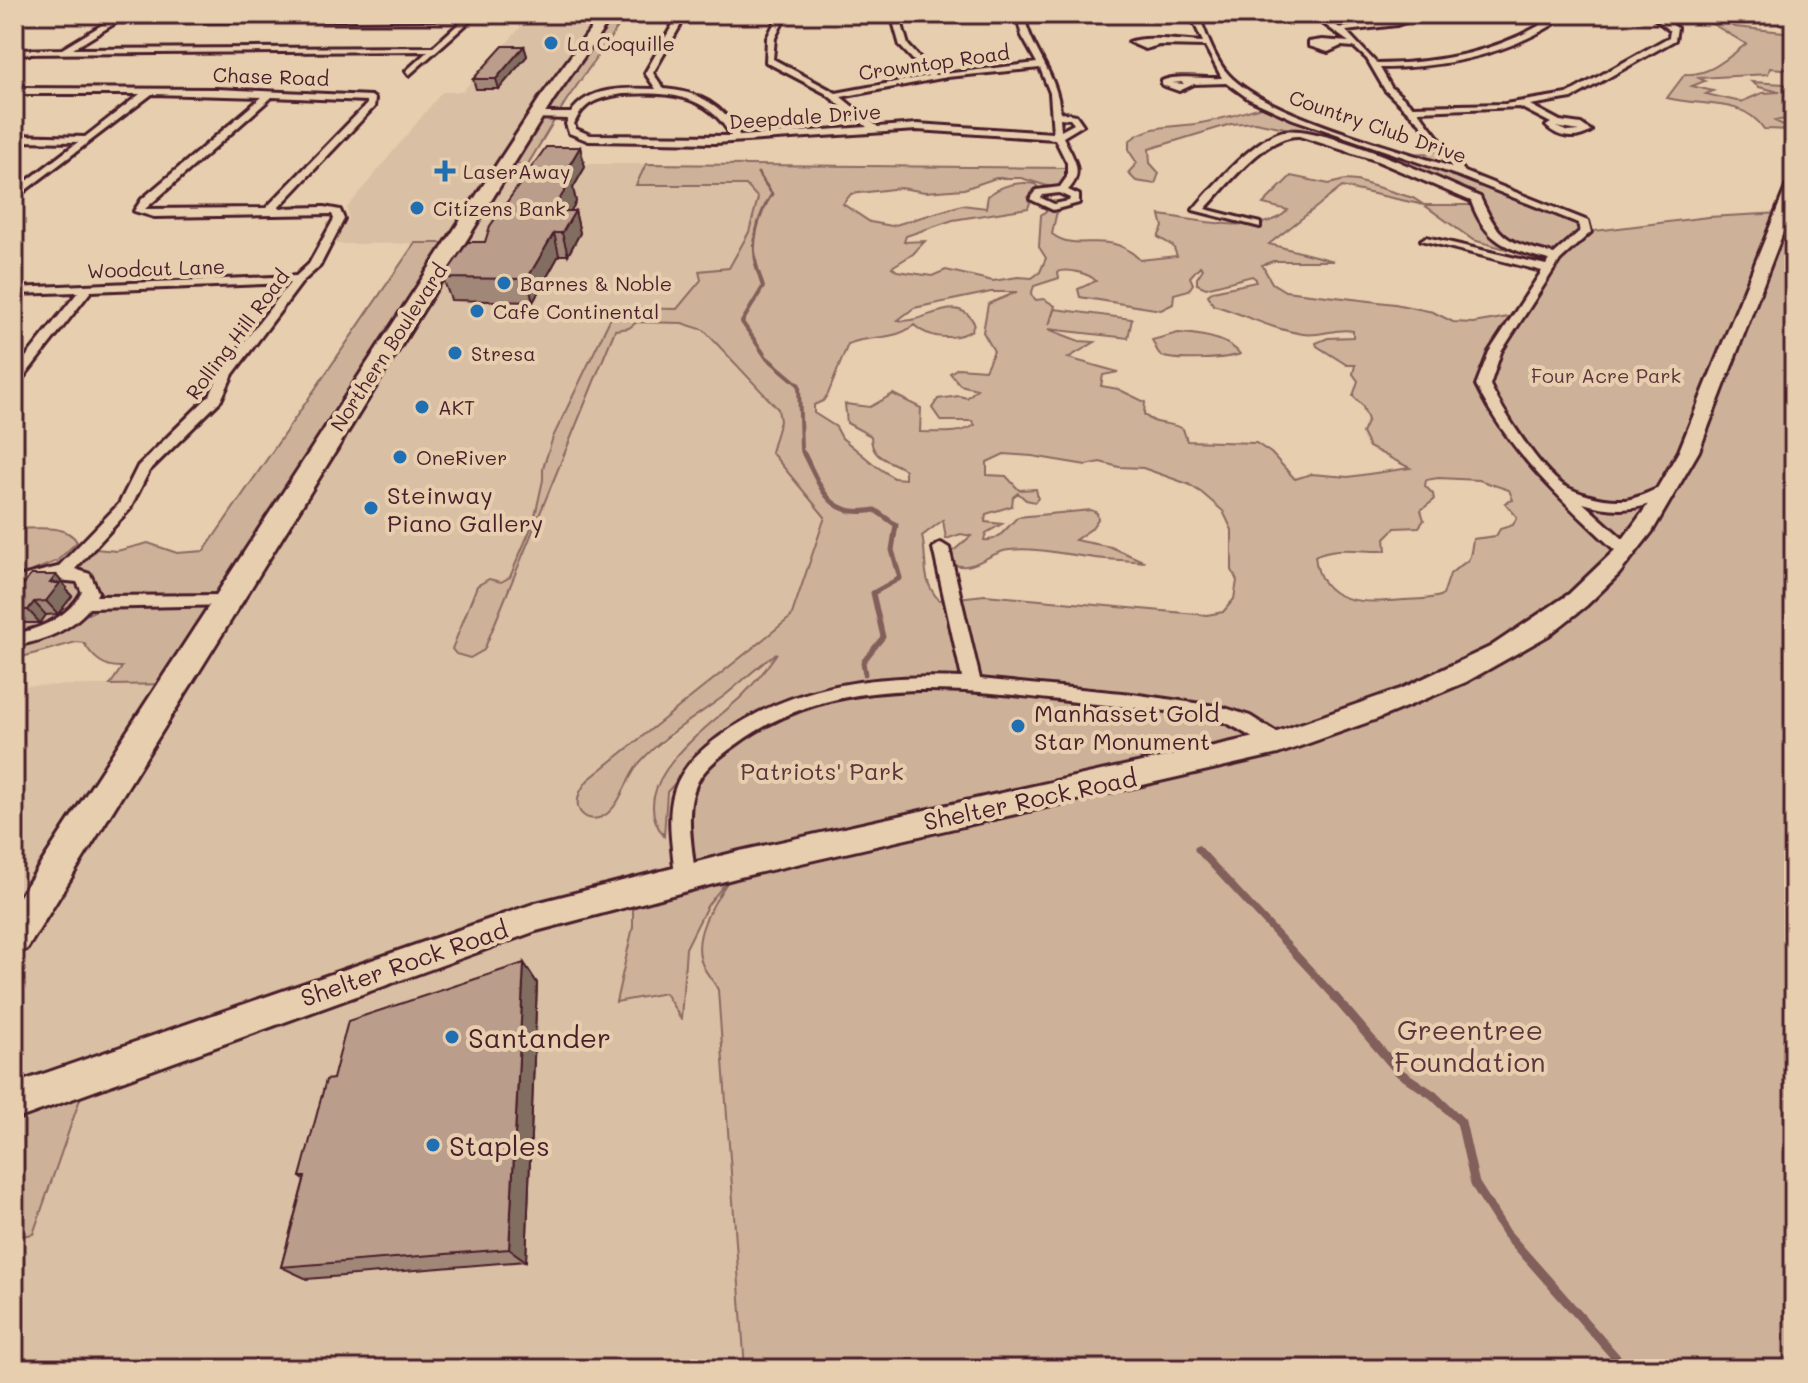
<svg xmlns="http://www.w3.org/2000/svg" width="1808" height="1383" viewBox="0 0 1808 1383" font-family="Mali,sans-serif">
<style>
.built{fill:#d9bfa3}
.green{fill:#cdb299;stroke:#8c6862;stroke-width:2;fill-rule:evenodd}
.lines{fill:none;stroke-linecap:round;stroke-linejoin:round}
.stream-far4{stroke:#825f5a;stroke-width:3}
.stream-far3{stroke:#825f5a;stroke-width:4}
.stream-far2{stroke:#825f5a;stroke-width:5}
.stream-far1{stroke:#825f5a;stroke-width:7}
.stream{stroke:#825f5a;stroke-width:9}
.street-casing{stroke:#4a1f2b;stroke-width:6}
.secondary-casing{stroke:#4a1f2b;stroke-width:6}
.primary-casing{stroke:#4a1f2b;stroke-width:6}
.street{fill:#e6ceae;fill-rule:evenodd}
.secondary{fill:#e6ceae;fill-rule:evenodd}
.primary{fill:#e6ceae;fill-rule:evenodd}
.wall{fill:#a08777;stroke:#4a1f2b;stroke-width:2}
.shaded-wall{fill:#826e61;stroke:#4a1f2b;stroke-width:2}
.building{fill:#ba9d8a;stroke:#4a1f2b;stroke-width:2}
.poi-dot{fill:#1f6fb2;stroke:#e6ceae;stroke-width:3}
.labels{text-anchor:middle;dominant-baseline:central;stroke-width:8;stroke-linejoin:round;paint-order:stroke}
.far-poi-label{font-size:20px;fill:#4a1f2b;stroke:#e6ceae;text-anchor:start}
.far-street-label{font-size:20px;fill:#4a1f2b;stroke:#e6ceae}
.far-park-label{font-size:20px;fill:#5e353c;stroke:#e6ceae}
.poi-label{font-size:24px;fill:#4a1f2b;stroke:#e6ceae;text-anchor:start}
.park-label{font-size:24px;fill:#5e353c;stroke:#e6ceae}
.street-label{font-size:24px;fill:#4a1f2b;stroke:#e6ceae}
.near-park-label{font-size:28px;fill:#5e353c;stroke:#e6ceae}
.near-poi-label{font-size:28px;fill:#4a1f2b;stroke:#e6ceae;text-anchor:start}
</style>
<rect width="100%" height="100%" fill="#e6ceae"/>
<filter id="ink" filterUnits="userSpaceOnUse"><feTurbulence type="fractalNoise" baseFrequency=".0125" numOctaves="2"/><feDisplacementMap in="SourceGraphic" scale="16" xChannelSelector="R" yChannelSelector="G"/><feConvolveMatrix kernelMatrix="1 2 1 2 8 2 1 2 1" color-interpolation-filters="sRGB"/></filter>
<g filter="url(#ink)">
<path class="built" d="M533 14H608L505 164H646L637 185H746L755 191 758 198 749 232 729 268 710 271 701 276 677 309 660 306 703 321 783 409 771 452 825 517 791 617 588 780 579 790 607 814 641 761 779 650 742 696 669 762 662 778 685 772 740 864 703 967 718 990 745 1369H14V686L174 684 453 243 330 244 349 219 347 208 442 92H462Z"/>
<path class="green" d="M608 14H627L566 101 528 164H505Z
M1696 14H1708L1735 27 1794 33V70L1770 68 1768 74 1699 78 1705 81 1692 86 1713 91 1706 94 1741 102 1762 93 1780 92 1759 87 1752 82 1784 84 1787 86 1786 89H1794V117L1775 121 1794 130 1764 129C1743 97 1701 107 1667 98L1685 74C1709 76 1728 58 1746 44Z
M1268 105 1403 154 1431 153 1442 148 1462 174 1575 216 1587 232 1708 217 1782 213 1794 185V1369H745L718 990C714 981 708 976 704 968 687 937 718 897 734 872L707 906 686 948 681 1019 665 993 616 1002 633 927V890L685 877V772L667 792 664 836C622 784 710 726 741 697 754 684 767 668 777 653 758 665 742 682 724 696 697 716 664 736 641 761 627 776 623 800 608 813 589 829 563 809 588 780L791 617 825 517 771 452 780 421 778 409 704 330 682 323 637 322 629 328 615 330 484 650 470 658 456 654 452 649 477 586 489 579 501 582 510 577 534 521 543 480V468L553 437 613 313 628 308 677 309 701 280 699 271 729 268 749 232 758 198 746 185H636L646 164 1072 168 1062 187 1054 188 1021 178H996L964 189 925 192 901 188 851 194 843 204 870 222 892 226 962 205 986 208 988 196C1001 185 1019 181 1035 184L1039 189 1034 192 1028 208 953 220 906 236 904 242 925 241 913 254 892 267 897 271 932 276 946 270 993 281 1018 277 1032 278 1040 272 1046 258 1039 247 1041 215 1047 210 1057 211 1052 234C1079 255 1107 226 1140 260L1177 256 1173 246 1158 237 1163 227 1160 215C1194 219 1264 237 1288 210L1263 204 1291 176 1329 184 1345 180 1357 181 1413 198 1424 205H1473L1475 199 1414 172 1300 131 1255 122 1231 124 1149 149 1150 163 1159 173 1155 184 1136 181 1128 173 1137 163 1129 151V141C1151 123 1175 128 1201 123 1224 119 1246 111 1268 105ZM1342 187 1424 205 1473 240 1553 262 1520 315 1473 323 1453 322 1433 312 1395 304 1285 291 1272 283 1262 265 1273 261H1334L1269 244ZM1200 266 1203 269 1197 278V284L1206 288 1252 276 1256 279V282L1213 291 1208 295 1213 305C1244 314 1270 329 1303 334 1320 337 1337 327 1353 331V337L1328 338 1316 343 1317 346 1347 365H1355L1353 374 1358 381 1353 396 1362 405 1368 420 1362 433 1369 447 1410 468 1348 477 1311 474 1295 479 1271 453 1256 443 1187 441 1183 429C1170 421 1155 427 1144 414L1145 402 1118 389 1101 386 1103 375 1118 372 1068 358 1095 342 1079 341 1048 329 1128 338 1132 319 1055 309 1049 325 1055 306 1044 299 1036 300 1031 295 1034 286 1059 278 1058 272C1067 268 1089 273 1096 281L1078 289 1080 297 1161 310 1173 304 1174 294 1189 290 1193 284 1190 277ZM991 292H1017L988 304 983 332 994 351 985 370 958 368 950 373 960 385 977 389 967 398 959 396 938 399 932 408 941 421H972L975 425C960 435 938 432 920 432L921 408 893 394 870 407 845 404 847 423 871 436C871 460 889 459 905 470V479L894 478 876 466 842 438 836 427 814 413V405L823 401 828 394 848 344C872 334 893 342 914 325 929 339 956 341 972 330L974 323C958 291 921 326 898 320L914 308ZM1004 454 1032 456 1086 465 1100 462 1119 467 1143 468 1188 484 1202 493 1223 511 1232 530V570L1237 581 1234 599 1223 612 1207 615 985 595 939 600C920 580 928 560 922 536L943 520 946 539 961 534 971 536 952 552V564C974 573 988 552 1009 550 1038 547 1067 555 1095 558 1112 560 1128 560 1145 562L1111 547 1075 540 1091 529 1098 519 1097 513 1091 510 1018 517C1007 526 1000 542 984 540L986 533 1002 524 985 522 986 514 1012 506 1013 497 1018 493 1026 500 1035 502 1038 498 1036 489 1019 490 1006 476 987 475V462ZM1438 478 1479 480 1509 490 1513 500 1505 503 1517 517 1513 525 1500 529 1496 536 1473 539C1469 569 1469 556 1450 574L1443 595C1430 600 1419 599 1405 600 1366 603 1320 607 1315 556 1336 545 1362 552 1386 551L1385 538 1395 528 1419 527 1424 520 1421 510 1434 500 1433 494 1425 486 1426 480Z
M415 243H454L174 684 110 685 122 667C104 668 93 658 84 643L76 642 18 658 15 654 28 642 105 606 108 600 78 567V562L87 552 95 549 117 551 148 543 177 553 204 551Z
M1178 333C1198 334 1228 338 1240 354 1229 359 1174 362 1162 356 1156 352 1156 346 1152 340Z
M14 529C33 529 67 523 77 542L57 561 14 579Z
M47 573 89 584 76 613 14 640V584Z
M89 1073 33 1234 14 1237V1101Z"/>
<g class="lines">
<path class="stream-far4" d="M757 267C750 244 758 215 772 194L758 173"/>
<path class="stream-far3" d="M756 265 763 287 742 322 766 357 799 385 801 449 805 456"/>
<path class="stream-far2" d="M804 454C822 489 829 519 875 510L896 525 892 550 900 578 873 593 883 637 863 662 865 674"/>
<path class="stream-far1" d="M1198 849 1337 999"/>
<path class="stream" d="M1335 997 1400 1073 1433 1095 1461 1122 1475 1184 1506 1233 1626 1369"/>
<defs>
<path id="street" d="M14 14H19L14 17Z
M120 14H129L124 18 478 14 409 75 406 71 428 51 14 54V50L62 49ZM464 19 433 47 73 49 117 22Z
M679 14H687L653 73 664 89C699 92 722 104 740 136L867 127 825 93 766 62 767 38 779 14H787L775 38 773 59 836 93 928 76 900 46 891 14H899L908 45 935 75 1037 63 1022 36 1016 14H1024C1030 50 1058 74 1060 112L1076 115 1083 125 1063 137C1072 156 1086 172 1068 190L1079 195V203L1053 210 1030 199 1036 190 1060 187 1067 177V163L1055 139 917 130 715 143 589 141 569 133 566 124 568 119 533 118 536 113H571C588 86 627 88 656 89L645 73ZM1040 68 1050 93 1053 133 917 124 878 127 841 97 947 77ZM623 94C666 92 708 93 731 136L590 135 576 129 574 124C584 101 599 98 623 94ZM1060 118 1070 119 1074 124 1061 131ZM1059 193 1070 198 1069 201 1054 204 1041 198 1043 195Z
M1190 14H1198C1206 33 1214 59 1228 74 1264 114 1397 149 1452 167L1422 125 1385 90 1367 59 1354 47 1341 46 1328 52 1309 46V42L1322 40 1349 42 1310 14H1319L1340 28 1428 14 1397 25 1346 31 1377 64C1438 63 1495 53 1547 21L1548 14H1556L1554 24C1501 56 1442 68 1380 68L1391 87 1412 106 1505 104 1567 94 1669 37 1670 31 1649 14H1658L1677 28 1675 40 1572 98 1530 105 1560 121 1581 124 1591 131C1576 141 1558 138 1546 126L1551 123 1520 107 1418 111 1465 172 1588 221 1591 232 1560 260 1501 352 1490 385C1503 411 1539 469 1563 485 1578 494 1603 501 1622 500 1641 500 1660 483 1674 486V492C1645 511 1616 513 1583 503L1632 547 1634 551 1632 555H1620C1565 503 1510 454 1476 385L1489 352 1542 271 1421 240 1426 237 1546 265 1549 260C1509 249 1486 244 1471 201L1375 160 1299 136C1265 135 1228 185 1205 209L1260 223V227L1193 210C1212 187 1252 141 1280 132 1314 120 1444 181 1480 197 1500 241 1507 242 1554 254L1580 231 1578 223 1459 176 1293 119 1249 99 1227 83 1194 84 1179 91 1162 85V81C1175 74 1205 79 1222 78L1205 46 1159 45 1145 49 1129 42C1144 35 1183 41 1203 42ZM1182 82 1184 84 1172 83ZM1556 127 1579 131 1568 132Z
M14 88 217 89 371 96 375 99 374 107 278 208 324 207 340 210 344 219 320 266 303 281 233 374 221 400 149 471 130 509 75 569 90 574 98 592 96 596 226 595 234 601 232 605 89 608C70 631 43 641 14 646V634C41 629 68 617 82 592L77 582 49 579 14 590V578L58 567 119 504 138 466 210 395 222 370 290 283 91 291 19 383 14 384V372L78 292 14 294V288L296 276 309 264 334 219 332 214 154 217 134 211 142 199 262 97 152 94 14 199V191L78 142 14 141V135L85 137 140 94H14ZM272 97 367 101V104L266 208 145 209Z
M941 543 949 548 980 679 1132 694 1222 707 1250 716 1285 738 1287 743 1285 748C1268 754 1239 725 1220 721 1173 709 1123 707 1076 702 962 689 835 671 737 744 723 754 706 766 698 781 683 809 693 847 695 877L692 884 685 886 678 884 675 877C673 850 666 819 674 792 681 768 699 751 719 737 791 684 875 674 962 678L933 548Z"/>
<path id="secondary" d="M1794 181V204L1699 451 1652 532 1619 574 1586 606 1549 635 1466 682 1377 719 1278 754 740 877 536 931 14 1120V1084L536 903 740 851 1277 732 1403 688 1490 647 1569 594 1615 550 1645 509 1679 451 1787 185Z"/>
<path id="primary" d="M602 14H614L554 99 27 949 14 954V905L540 98Z"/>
</defs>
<use href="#street" class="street-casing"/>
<use href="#secondary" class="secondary-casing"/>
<use href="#primary" class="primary-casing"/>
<use href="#street" class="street"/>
<use href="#secondary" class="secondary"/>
<use href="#primary" class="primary"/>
</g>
<path class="wall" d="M524 46 527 56 499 89H476L473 79Z
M580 147 585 167 573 188 576 202 570 211H575L580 233 568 255H559L533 302 451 300 443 278 485 242Z
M14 584H24L67 588 66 590 72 596 58 614 46 615 40 623H14Z
M524 963 537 983 526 1261 307 1279 281 1267 304 1180 300 1177 333 1079Z"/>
<path class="shaded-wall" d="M524 46 527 56 499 89 496 79Z
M580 147 585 167 573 188 576 202 558 232 552 211 560 181Z
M575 211 580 233 568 255 562 233Z
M554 233 559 255 533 302 527 279Z
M56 575 67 588 66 590 72 596 58 614 46 601 50 583Z
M34 602 46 615 40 623 28 610Z
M524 963 537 983 526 1261 509 1249Z"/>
<path class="building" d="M503 46H524L496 79H473Z
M546 147H580L560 181H571L552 211H575L562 233H554L527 279 443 278 468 242H485L490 226Z
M31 575H56L50 583H60L46 601 34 602 28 610H14V584H24Z
M524 963 509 1249 281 1267 305 1177H300L326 1080 333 1079 348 1021Z"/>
</g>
<g class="poi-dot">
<circle cx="551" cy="43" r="8"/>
<path d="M441 159h8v8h8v8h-8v8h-8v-8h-8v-8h8z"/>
<circle cx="417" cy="208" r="8"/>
<circle cx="504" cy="283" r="8"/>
<circle cx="477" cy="311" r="8"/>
<circle cx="455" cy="353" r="8"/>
<circle cx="422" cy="407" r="8"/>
<circle cx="400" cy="457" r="8"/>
<circle cx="371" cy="508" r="8"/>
<circle cx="1018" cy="726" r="8"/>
<circle cx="452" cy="1037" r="8"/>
<circle cx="433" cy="1145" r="8"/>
</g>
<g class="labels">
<g class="far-poi-label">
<text x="567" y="43">La Coquille</text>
<text x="463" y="171">LaserAway</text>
<text x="433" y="208">Citizens Bank</text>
<text x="520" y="283">Barnes &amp; Noble</text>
<text x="493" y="311">Cafe Continental</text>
<text x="471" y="353">Stresa</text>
<text x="438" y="407">AKT</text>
<text x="416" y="457">OneRiver</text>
</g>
<g class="far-street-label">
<text transform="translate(934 62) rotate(-8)">Crowntop Road</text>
<text transform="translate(271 76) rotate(2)">Chase Road</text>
<text transform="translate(805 116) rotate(-4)">Deepdale Drive</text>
<text transform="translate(1378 126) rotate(19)">Country Club Drive</text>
<text transform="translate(156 268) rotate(-2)">Woodcut Lane</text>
<text transform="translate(237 334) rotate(-53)">Rolling Hill Road</text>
<text transform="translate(388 347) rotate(-57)">Northern Boulevard</text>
</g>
<g class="far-park-label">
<text x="1606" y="375">Four Acre Park</text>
</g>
<g class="poi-label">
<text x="387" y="494">Steinway<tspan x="387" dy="28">Piano Gallery</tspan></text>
<text x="1034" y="712">Manhasset Gold<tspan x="1034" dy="28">Star Monument</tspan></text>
</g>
<g class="park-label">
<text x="822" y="770">Patriots' Park</text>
</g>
<g class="street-label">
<text transform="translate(1030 799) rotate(-12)">Shelter Rock Road</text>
<text transform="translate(404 963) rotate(-19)">Shelter Rock Road</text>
</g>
<g class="near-park-label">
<text x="1470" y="1029">Greentree<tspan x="1470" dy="32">Foundation</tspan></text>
</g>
<g class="near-poi-label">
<text x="468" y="1037">Santander</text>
<text x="449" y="1145">Staples</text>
</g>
</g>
<rect width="1808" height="1383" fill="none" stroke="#e6ceae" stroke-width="48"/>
<rect x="24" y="24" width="1760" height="1335" fill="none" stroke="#4a1f2b" stroke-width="3" filter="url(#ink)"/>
</svg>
